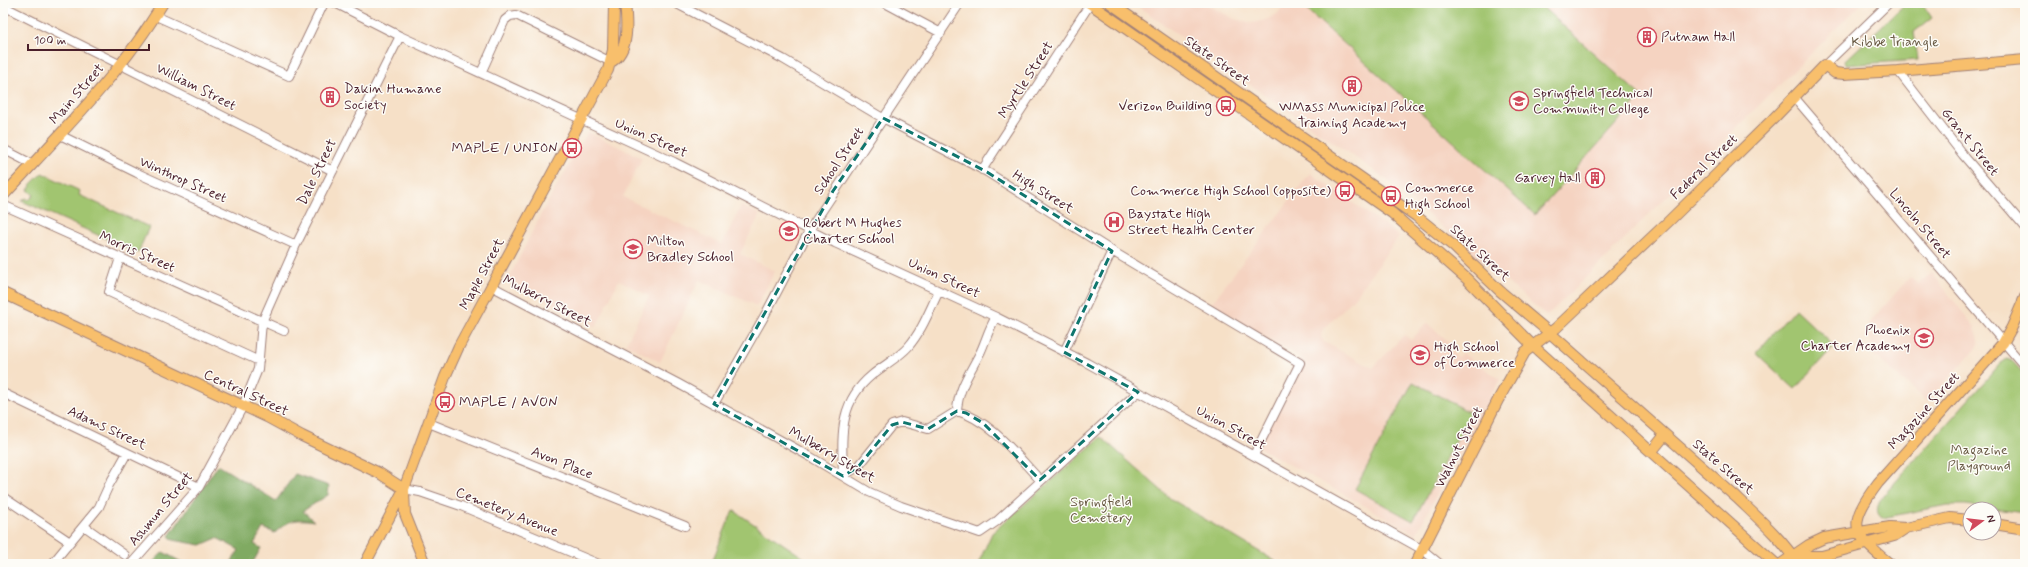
<svg xmlns="http://www.w3.org/2000/svg" width="2028" height="567" viewBox="0 0 2028 567" font-family="Mynerve,sans-serif">
<style>
.built{fill:#f5d3c1}
.green{fill:#a1c56f;stroke:#76724d}
.forest{fill:#80aa62;stroke:#656446}
.lines{fill:none;stroke-linecap:round;stroke-linejoin:round}
.minor-casing{stroke:#a08079;stroke-width:10}
.major-casing{stroke:#a08079;stroke-width:12}
.minor{stroke:#fff;stroke-width:8}
.major{stroke:#f8bf6c;stroke-width:10}
.marked{fill:none;stroke:#0f766e;stroke-width:3;stroke-dasharray:8 5;stroke-linejoin:round}
.labels{text-anchor:middle;dominant-baseline:central;stroke-width:3;stroke-linejoin:round;paint-order:stroke}
.poi-label{font-size:14px;fill:#4a1f2b;stroke:#fdfcf7;text-anchor:start}
.park-label{font-size:14px;fill:#685943;stroke:#fdfcf7}
.street-label{font-size:14px;fill:#4a1f2b;stroke:#fdfcf7}
</style>
<rect width="100%" height="100%" fill="#fdfcf7"/>
<filter id="ink" filterUnits="userSpaceOnUse"><feTurbulence type="fractalNoise" baseFrequency=".025" numOctaves="2"/><feDisplacementMap in="SourceGraphic" scale="8" xChannelSelector="R" yChannelSelector="G"/><feConvolveMatrix kernelMatrix="1 2 1 2 8 2 1 2 1" color-interpolation-filters="sRGB"/></filter>
<filter id="wash" filterUnits="userSpaceOnUse"><feTurbulence type="fractalNoise" baseFrequency=".012" numOctaves="4" result="noise"/><feDisplacementMap in="SourceGraphic" scale="16" xChannelSelector="R" yChannelSelector="G"/><feGaussianBlur stdDeviation="0.9" result="paint"/><feColorMatrix in="noise" values="0 0 0 0 0 0 0 0 0 0 0 0 0 0 0 0 0 1.4 0 .05"/><feComposite in="paint" operator="in"/></filter>
<g filter="url(#wash)">
<rect width="100%" height="100%" fill="#f6e0c7"/>
<path class="built" d="M1133 3H1204L1234 19 1252 23 1266 20 1277 14 1287 3H1862L1547 316 1386 179Z
M588 132 642 158 623 197 722 244 741 206 760 214 740 254 775 271 757 306 699 280 660 362 626 344 649 296 619 280 596 327 508 280 542 212Z
M1310 173 1389 228 1399 237 1391 247 1355 297 1322 331 1321 337 1324 342 1373 368 1404 335 1411 340 1427 323 1449 343 1446 346 1458 357 1462 353 1500 379 1416 534 1254 445 1300 358 1211 304Z
M1932 273 1975 328 1979 340 1976 348 1927 402 1874 355 1867 332 1871 321 1910 277 1918 284Z"/>
<path class="green" d="M1315 3H1538L1641 96 1535 215 1308 11Z
M1906 3H1922L1932 18 1914 32 1918 60 1845 65V61Z
M42 173 80 191 79 195 149 227 138 253 22 201 26 198 29 200 34 195 28 190 31 186 30 185Z
M1795 309 1834 346 1795 389 1756 353Z
M2007 359 2012 361 2025 375V513L1966 505H1947L1882 518C1874 512 1878 504 1883 496L2000 364Z
M1413 382 1471 413 1413 521 1355 489Z
M1101 437 1171 499 1280 564H978L992 533Z
M733 510 813 564H711Z"/>
<path class="forest" d="M218 465 276 501 295 474 329 486 328 495 303 511 314 521C296 518 288 520 275 533L263 528 254 544 261 548 252 564H230L239 550 217 538 201 545 173 540 169 536Z
M163 552 185 564H151Z"/>
</g>
<g filter="url(#ink)">
<g class="lines">
<defs>
<path id="minor" d="M335 3 400 36 674 162 835 243 996 317 1087 363 1423 550 1440 564
M675 3 783 59 881 117 987 172 1112 251 1300 363 1254 455
M885 3 941 33
M3 6 333 171
M156 16 289 76 324 3
M1825 65 1889 3
M1898 71 1963 155 2025 227
M481 73 505 20 510 16 516 15 611 62
M1795 98 2025 367
M60 135 137 173 296 245
M3 149 32 164
M982 170 1090 4
M3 205 284 331
M120 258 109 292 259 361
M491 286 677 383 809 456 869 492 901 506 980 533 996 522 1138 392
M1064 352 1112 251
M3 393 199 487
M714 404 765 315 810 229 960 3
M957 411C958 388 971 371 981 351 986 340 989 328 996 317
M429 423 685 526
M843 476 858 467 892 425 902 422 928 429 957 411C992 421 1016 455 1040 480
M843 476C842 436 838 403 872 375 884 365 898 358 908 347 922 331 930 309 939 291
M404 489 420 492 461 506 599 564
M3 497 70 542
M84 526 125 555
M52 564 99 507 109 485 127 453
M131 564 199 487 243 406 258 369 262 322 296 245 400 36"/>
<path id="major" d="M1089 3 1392 213 1467 279 1532 345 1776 564
M1110 3 1416 216 1452 245 1500 291 1550 333 1737 498C1759 519 1782 539 1798 564
M611 62C630 51 627 22 625 3
M3 196C59 135 120 75 163 3
M3 293 267 417 302 436 379 473 404 489
M1652 451 1665 435
M404 491 405 514 425 564
M1994 524 2025 529
M1793 556H1822L1894 536 1906 528
M365 564 404 489 445 377 459 346 608 70 613 50 614 3
M1415 564 1498 400 1525 352 1556 328 1669 221 1773 119 1825 65 1835 73 1844 74 1898 71 2025 60
M1781 564 1809 545 1824 538 1890 527 1906 528 1950 518 1970 520
M1890 564C1852 533 1846 526 1878 483L2003 343 2012 327 2025 297"/>
</defs>
<use href="#minor" class="minor-casing"/>
<use href="#major" class="major-casing"/>
<use href="#minor" class="minor"/>
<use href="#major" class="major"/>
</g>
</g>
<path class="marked" d="M883 118 987 172 1112 251 1064 352 1138 392 1040 480 983 423 966 413 957 411 928 429 902 422 892 425 858 467 843 476 714 404 833 191Z"/>
<defs>
<symbol id="building-ring" viewBox="-11 -11 22 22"><circle r="9.5" fill="#fdfcf7" stroke="#d1495b" stroke-width="1.5"/><path d="M-4-6H4V6H1V3H-1V6H-4ZM-2.5-4.3h1.7v1.8h-1.7ZM.8-4.3h1.7v1.8H.8ZM-2.5-1h1.7V.8h-1.7ZM.8-1h1.7V.8H.8Z" fill="#d1495b"/></symbol>
<symbol id="university-ring" viewBox="-11 -11 22 22"><circle r="9.5" fill="#fdfcf7" stroke="#d1495b" stroke-width="1.5"/><path d="M0-5L7-2L0 1L-7-2ZM-4 1L0 2.5L4 1V4Q0 6-4 4Z" fill="#d1495b"/></symbol>
<symbol id="bus-ring" viewBox="-11 -11 22 22"><circle r="9.5" fill="#fdfcf7" stroke="#d1495b" stroke-width="1.5"/><path d="M-5-6H5V4H4V6H2V4H-2V6H-4V4H-5ZM-3.5-4V0h7V-4ZM-3.5 1.2v1.5H-2V1.2ZM2 1.2v1.5H3.5V1.2Z" fill="#d1495b"/></symbol>
<symbol id="hospital-ring" viewBox="-11 -11 22 22"><circle r="9.5" fill="#fdfcf7" stroke="#d1495b" stroke-width="1.5"/><path d="M-5-5h3v3.5h4V-5h3V5h-3V1.5h-4V5h-3Z" fill="#d1495b"/></symbol>
<symbol id="school-ring" viewBox="-11 -11 22 22"><circle r="9.5" fill="#fdfcf7" stroke="#d1495b" stroke-width="1.5"/><path d="M0-5L7-2L0 1L-7-2ZM-4 1L0 2.5L4 1V4Q0 6-4 4Z" fill="#d1495b"/></symbol>
</defs>
<g fill-rule="evenodd">
<use href="#building-ring" x="1636" y="26" width="22" height="22"/>
<use href="#building-ring" x="1341" y="75" width="22" height="22"/>
<use href="#building-ring" x="319" y="86" width="22" height="22"/>
<use href="#university-ring" x="1508" y="90" width="22" height="22"/>
<use href="#bus-ring" x="1215" y="95" width="22" height="22"/>
<use href="#bus-ring" x="561" y="137" width="22" height="22"/>
<use href="#building-ring" x="1584" y="167" width="22" height="22"/>
<use href="#bus-ring" x="1334" y="180" width="22" height="22"/>
<use href="#bus-ring" x="1380" y="185" width="22" height="22"/>
<use href="#hospital-ring" x="1103" y="211" width="22" height="22"/>
<use href="#school-ring" x="778" y="220" width="22" height="22"/>
<use href="#school-ring" x="622" y="238" width="22" height="22"/>
<use href="#school-ring" x="1913" y="327" width="22" height="22"/>
<use href="#school-ring" x="1409" y="344" width="22" height="22"/>
<use href="#bus-ring" x="434" y="391" width="22" height="22"/>
</g>
<g class="labels">
<g class="poi-label">
<text x="1661" y="37">Putnam Hall</text>
<text x="344" y="89">Dakin Humane<tspan x="344" dy="16">Society</tspan></text>
<text x="1533" y="93">Springfield Technical<tspan x="1533" dy="16">Community College</tspan></text>
<text x="1212" y="106" text-anchor="end">Verizon Building</text>
<text x="1352" y="107" text-anchor="middle">WMass Municipal Police<tspan x="1352" dy="16">Training Academy</tspan></text>
<text x="558" y="148" text-anchor="end">MAPLE / UNION</text>
<text x="1581" y="178" text-anchor="end">Garvey Hall</text>
<text x="1405" y="188">Commerce<tspan x="1405" dy="16">High School</tspan></text>
<text x="1331" y="191" text-anchor="end">Commerce High School (opposite)</text>
<text x="1128" y="214">Baystate High<tspan x="1128" dy="16">Street Health Center</tspan></text>
<text x="803" y="223">Robert M Hughes<tspan x="803" dy="16">Charter School</tspan></text>
<text x="647" y="241">Milton<tspan x="647" dy="16">Bradley School</tspan></text>
<text x="1910" y="330" text-anchor="end">Phoenix<tspan x="1910" dy="16">Charter Academy</tspan></text>
<text x="1434" y="347">High School<tspan x="1434" dy="16">of Commerce</tspan></text>
<text x="459" y="402">MAPLE / AVON</text>
</g>
<g class="park-label">
<text x="1895" y="42">Kibbe Triangle</text>
<text x="1979" y="450">Magazine<tspan x="1979" dy="16">Playground</tspan></text>
<text x="1101" y="502">Springfield<tspan x="1101" dy="16">Cemetery</tspan></text>
</g>
<g class="street-label">
<text transform="translate(1217 61) rotate(35)">State Street</text>
<text transform="translate(1026 80) rotate(-57)">Myrtle Street</text>
<text transform="translate(196 87) rotate(27)">William Street</text>
<text transform="translate(77 94) rotate(-49)">Main Street</text>
<text transform="translate(651 138) rotate(24)">Union Street</text>
<text transform="translate(1970 142) rotate(51)">Grant Street</text>
<text transform="translate(839 161) rotate(-56)">School Street</text>
<text transform="translate(1704 167) rotate(-44)">Federal Street</text>
<text transform="translate(317 172) rotate(-64)">Dale Street</text>
<text transform="translate(183 180) rotate(24)">Winthrop Street</text>
<text transform="translate(1043 192) rotate(32)">High Street</text>
<text transform="translate(1920 224) rotate(50)">Lincoln Street</text>
<text transform="translate(137 252) rotate(24)">Morris Street</text>
<text transform="translate(1480 253) rotate(43)">State Street</text>
<text transform="translate(482 274) rotate(-62)">Maple Street</text>
<text transform="translate(944 278) rotate(25)">Union Street</text>
<text transform="translate(547 301) rotate(27)">Mulberry Street</text>
<text transform="translate(246 393) rotate(25)">Central Street</text>
<text transform="translate(1924 411) rotate(-48)">Magazine Street</text>
<text transform="translate(107 428) rotate(25)">Adams Street</text>
<text transform="translate(1231 428) rotate(29)">Union Street</text>
<text transform="translate(1459 447) rotate(-63)">Walnut Street</text>
<text transform="translate(832 455) rotate(30)">Mulberry Street</text>
<text transform="translate(562 463) rotate(22)">Avon Place</text>
<text transform="translate(1723 467) rotate(41)">State Street</text>
<text transform="translate(161 509) rotate(-50)">Ashmun Street</text>
<text transform="translate(507 512) rotate(22)">Cemetery Avenue</text>
</g>
</g>
<rect width="2028" height="567" fill="none" stroke="#fdfcf7" stroke-width="16"/>
<g transform="translate(1982 521) rotate(75)"><circle r="19" fill="#fdfcf7" stroke="#b5a4a5"/>
<path d="M0-3L7 15L0 10L-7 15Z" fill="#d1495b"/>
<text y="-6" font-size="11" font-weight="bold" text-anchor="middle" fill="#4a1f2b">N</text>
</g>
<path d="M28 44v6h121v-6" fill="none" stroke="#4a1f2b" stroke-width="2"/>
<text x="34" y="44" font-size="12" fill="#4a1f2b" stroke="#fdfcf7" stroke-width="3" paint-order="stroke">100 m</text>
</svg>
